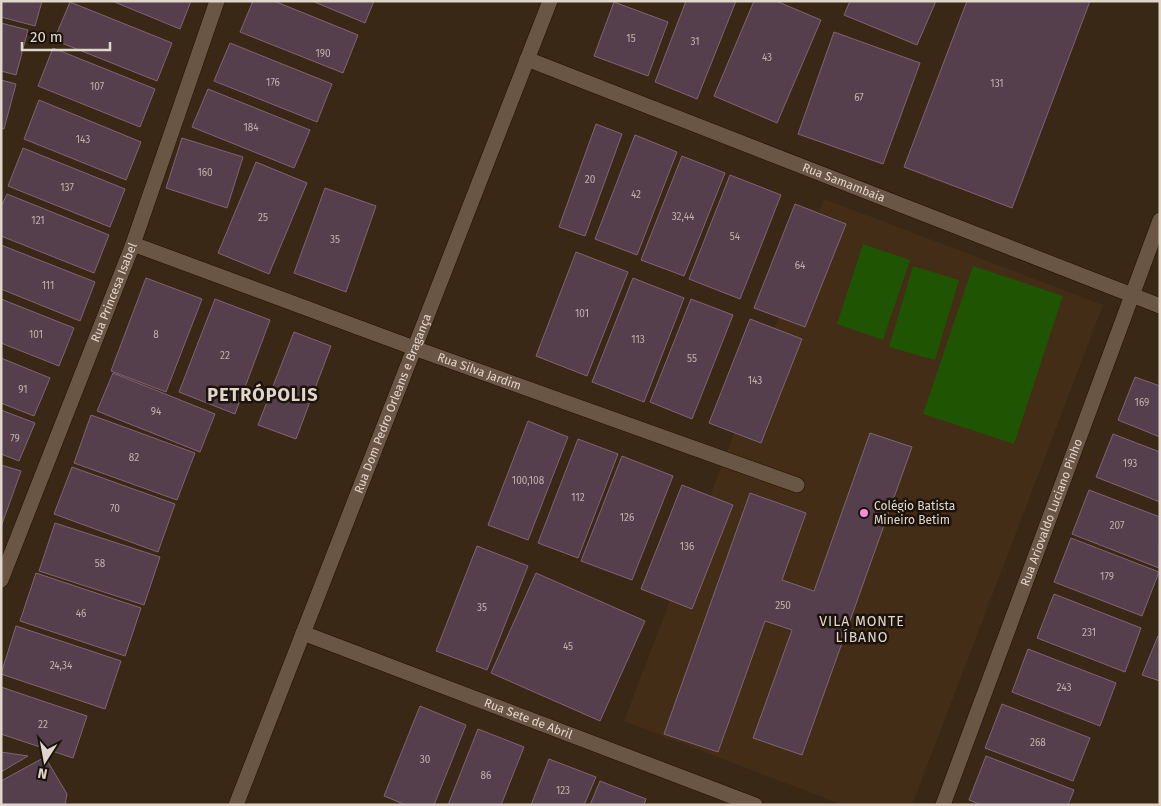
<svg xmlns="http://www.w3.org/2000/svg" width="1161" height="806" viewBox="0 0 1161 806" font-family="'Fira Sans',sans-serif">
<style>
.built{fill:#442d17}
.green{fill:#1e5402}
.building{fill:#553f4d;stroke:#7d6574}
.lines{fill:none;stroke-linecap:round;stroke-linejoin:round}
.minor-casing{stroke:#201002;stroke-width:16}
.tertiary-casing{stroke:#201002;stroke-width:16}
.minor{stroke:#6a5644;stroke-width:15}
.tertiary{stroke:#6a5644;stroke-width:15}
.poi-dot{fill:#f291d6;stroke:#1b130c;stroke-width:2}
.labels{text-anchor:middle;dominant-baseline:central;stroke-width:5;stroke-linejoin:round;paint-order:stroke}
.number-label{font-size:10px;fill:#bfb0ac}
.street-label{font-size:12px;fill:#e2d6cb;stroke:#1b130c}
.poi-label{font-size:12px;fill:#e2d6cb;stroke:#1b130c;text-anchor:start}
.neighbourhood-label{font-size:14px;letter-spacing:1px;fill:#e2d6cb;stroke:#1b130c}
.district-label{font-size:18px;font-weight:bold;letter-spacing:1px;fill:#e2d6cb;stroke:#1b130c}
</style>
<rect width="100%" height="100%" fill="#3a2817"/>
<path class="built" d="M824 199 1103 305 912 805H843L624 721Z"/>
<path class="green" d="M863 244 910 260 883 340 837 324Z
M913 266 959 280 935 360 889 347Z
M973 266 1063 296 1014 444 923 414Z"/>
<path class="building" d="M1 1H42L35 26 1 17Z
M112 1H191L180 29Z
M253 1H274L358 35 343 73 240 32Z
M312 1H374L365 23Z
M686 1H736L697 99 655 82Z
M754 1H776L821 20 777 123 714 96Z
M850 1H936L917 45 844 15Z
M967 1H1090L1012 208 904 167Z
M70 2 172 43 157 81 54 40Z
M614 2 668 22 648 76 594 56Z
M1 23 28 30 16 75 1 71Z
M834 32 920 63 883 164 798 134Z
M230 43 332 84 317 122 214 81Z
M53 48 155 89 140 127 38 86Z
M1 80 16 84 4 129 1 128Z
M208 89 310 130 294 168 192 127Z
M39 100 141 142 126 180 24 139Z
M596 124 622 134 585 236 559 227Z
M635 135 677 152 637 255 595 239Z
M182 138 243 157 227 208 166 188Z
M23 148 125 189 110 227 8 186Z
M682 156 725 173 684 276 641 260Z
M256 162 307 183 269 274 218 253Z
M730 175 781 195 740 299 689 279Z
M325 188 376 206 346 292 294 273Z
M7 194 109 235 94 273 1 236V207Z
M795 204 846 224 805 327 754 308Z
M1 245 95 282 80 321 1 289Z
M576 252 628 272 587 376 536 356Z
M146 278 202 299 166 392 111 371Z
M633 278 684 298 644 402 592 382Z
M1 299 74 328 59 366 1 343Z
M215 299 270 320 235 414 179 392Z
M691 299 733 315 692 419 650 402Z
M750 319 802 339 761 443 709 423Z
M294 332 331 346 296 439 258 425Z
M1 358 50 378 34 416 1 403Z
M113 373 215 414 200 452 97 411Z
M1135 377 1160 386V437L1118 420Z
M1 410 35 423 19 461 1 454Z
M91 415 195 453 177 500 74 463Z
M528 421 568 437 528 540 488 525Z
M870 433 912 447 802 755 753 738 792 630 765 621 718 752 664 734 750 493 806 513 782 580 814 591Z
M1113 434 1160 452V502L1096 477Z
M578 439 618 454 578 558 538 543Z
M622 456 673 476 632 580 581 561Z
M1 465 21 471 1 527Z
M72 467 175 504 158 552 54 514Z
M682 485 733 505 692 609 641 589Z
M1089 490 1160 517 1159 568 1072 534Z
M55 523 160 557 144 605 39 571Z
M1071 538 1159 572 1142 616 1054 582Z
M477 546 528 566 487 670 436 651Z
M36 573 141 608 125 656 20 621Z
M536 573 645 621 600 721 491 673Z
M1054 594 1141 628 1125 672 1037 638Z
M16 626 121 661 105 709 1 674Z
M1158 636H1160V681L1142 675Z
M1028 649 1116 683 1100 726 1012 692Z
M1 687 87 716 73 758 1 734Z
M1002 704 1090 738 1073 781 985 748Z
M420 706 466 725 434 805H406L384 796Z
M478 729 524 747 501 805H448Z
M1 752 28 756 1 772Z
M986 756 1074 790 1068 805H982L969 800Z
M45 757 67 794 65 805H1V781Z
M549 759 596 777 584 805H531Z
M600 781 646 799 644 805H590Z"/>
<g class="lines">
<defs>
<g id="minor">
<path id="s1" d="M527 59 1160 306"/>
<path id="s2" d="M133 244 414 348 797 485"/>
<path id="s3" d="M1 580 133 244 217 1"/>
<path id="s4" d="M303 633 755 805"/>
<path id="s5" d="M236 805 550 1"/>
</g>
<g id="tertiary">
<path id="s6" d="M943 805 1160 220"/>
</g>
</defs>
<use href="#minor" class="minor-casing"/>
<use href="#tertiary" class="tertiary-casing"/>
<use href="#minor" class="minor"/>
<use href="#tertiary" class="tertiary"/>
</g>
<circle class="poi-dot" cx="864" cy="513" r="5"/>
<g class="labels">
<g class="number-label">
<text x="631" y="39">15</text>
<text x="695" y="42">31</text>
<text x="323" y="54">190</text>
<text x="767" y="58">43</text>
<text x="273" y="83">176</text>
<text x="997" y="84">131</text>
<text x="97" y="87">107</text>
<text x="859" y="98">67</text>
<text x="251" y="128">184</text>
<text x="83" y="140">143</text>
<text x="205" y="173">160</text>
<text x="590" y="180">20</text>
<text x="67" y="188">137</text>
<text x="636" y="195">42</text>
<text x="683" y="217">32,44</text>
<text x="263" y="218">25</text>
<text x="38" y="221">121</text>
<text x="735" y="237">54</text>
<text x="335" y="240">35</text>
<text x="800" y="266">64</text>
<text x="48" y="286">111</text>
<text x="582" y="314">101</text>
<text x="36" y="335">101</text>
<text x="156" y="335">8</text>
<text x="638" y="340">113</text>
<text x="225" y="356">22</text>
<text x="692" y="359">55</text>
<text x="755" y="381">143</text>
<text x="23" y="390">91</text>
<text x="1142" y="403">169</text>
<text x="156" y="412">94</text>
<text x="15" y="439">79</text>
<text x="134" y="458">82</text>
<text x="1130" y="464">193</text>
<text x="528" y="481">100,108</text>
<text x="578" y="498">112</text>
<text x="115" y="509">70</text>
<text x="627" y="518">126</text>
<text x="1117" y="526">207</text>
<text x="687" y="547">136</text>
<text x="100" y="564">58</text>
<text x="1107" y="577">179</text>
<text x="783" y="606">250</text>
<text x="482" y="608">35</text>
<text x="81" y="614">46</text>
<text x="1089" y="633">231</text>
<text x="568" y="647">45</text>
<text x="61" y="666">24,34</text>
<text x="1064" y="688">243</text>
<text x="43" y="725">22</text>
<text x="1038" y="743">268</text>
<text x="425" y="760">30</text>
<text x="486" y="776">86</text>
<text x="563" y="791">123</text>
</g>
<g class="street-label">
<text stroke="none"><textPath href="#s1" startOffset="340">Rua Samambaia</textPath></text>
<text stroke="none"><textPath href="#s3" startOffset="309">Rua Princesa Isabel</textPath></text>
<text stroke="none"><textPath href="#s2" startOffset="369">Rua Silva Jardim</textPath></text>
<text stroke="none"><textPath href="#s5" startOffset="431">Rua Dom Pedro Orleans e Bragança</textPath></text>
<text stroke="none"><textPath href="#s6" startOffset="312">Rua Ariovaldo Luciano Pinho</textPath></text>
<text stroke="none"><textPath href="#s4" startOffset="241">Rua Sete de Abril</textPath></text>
</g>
<g class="poi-label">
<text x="874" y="506">Colégio Batista<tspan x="874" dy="14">Mineiro Betim</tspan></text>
</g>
<g class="neighbourhood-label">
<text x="862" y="621">VILA MONTE<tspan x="862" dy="16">LÍBANO</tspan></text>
</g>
<g class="district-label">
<text x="263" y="395">PETRÓPOLIS</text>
</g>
</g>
<rect width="1161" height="806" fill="none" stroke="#e2d6cb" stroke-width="5"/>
<g transform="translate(45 761) rotate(191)" stroke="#1b130c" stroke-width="4" paint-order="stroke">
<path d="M0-4L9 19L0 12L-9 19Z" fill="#e2d6cb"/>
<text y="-8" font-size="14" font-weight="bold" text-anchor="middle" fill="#e2d6cb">N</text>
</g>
<path d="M22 42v8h88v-8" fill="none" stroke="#e2d6cb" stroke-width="2.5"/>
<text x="30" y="42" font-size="15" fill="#e2d6cb" stroke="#1b130c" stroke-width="4" paint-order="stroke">20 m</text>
</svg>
